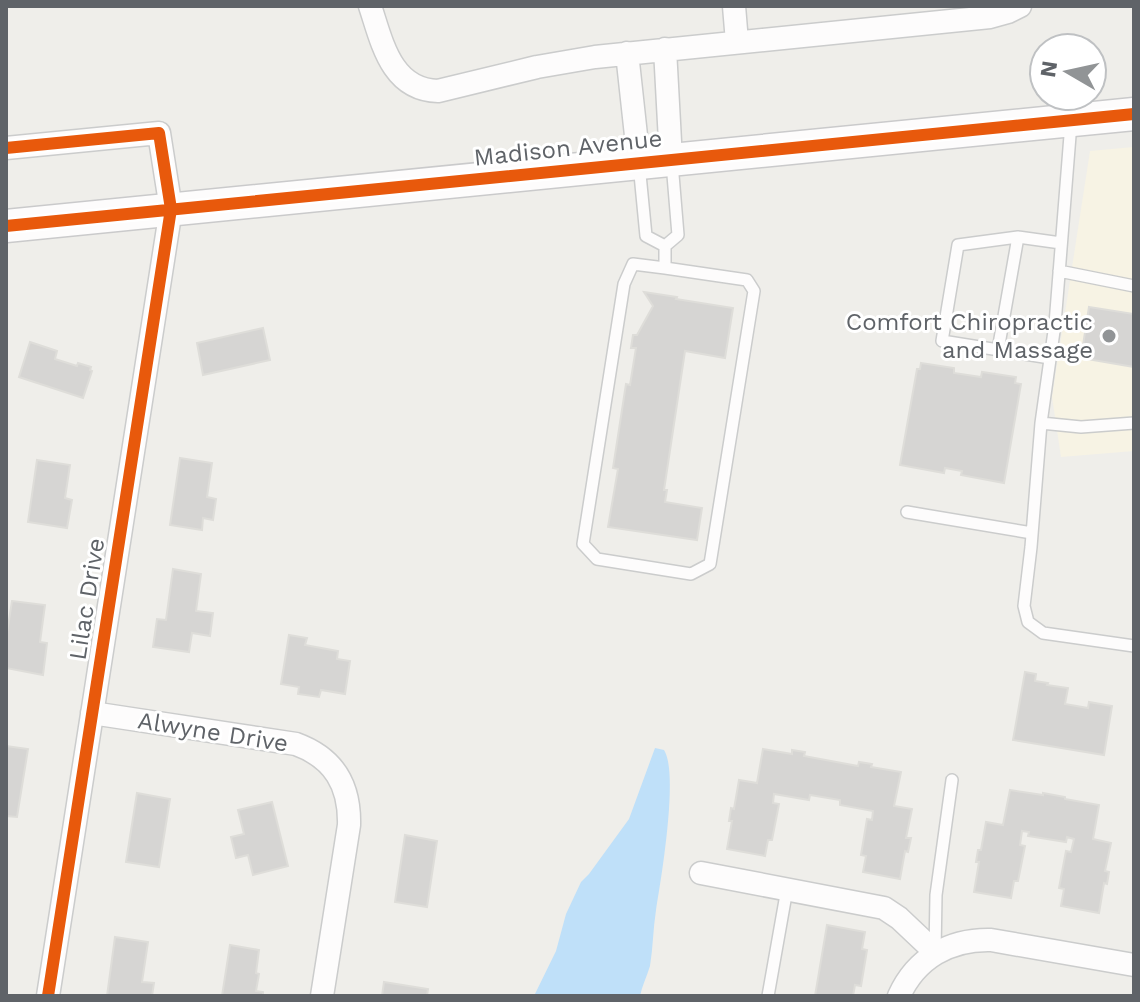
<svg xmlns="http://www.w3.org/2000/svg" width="1140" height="1002" viewBox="0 0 1140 1002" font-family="'Work Sans',sans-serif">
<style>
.commercial{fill:#f7f3e4}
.water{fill:#bfe0f9}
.building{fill:#d6d5d3;stroke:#deddd9;stroke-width:2}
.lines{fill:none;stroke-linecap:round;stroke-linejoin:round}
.service-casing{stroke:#cbcccc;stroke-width:14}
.minor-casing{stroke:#cbcccc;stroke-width:25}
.secondary-casing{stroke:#cacacb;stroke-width:35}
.service{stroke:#fdfcfc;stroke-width:11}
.minor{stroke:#fdfcfc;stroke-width:22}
.secondary{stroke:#fdfcfc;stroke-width:32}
.cycleway-casing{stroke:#fff;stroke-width:17}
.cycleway{stroke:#e8590c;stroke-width:12}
.poi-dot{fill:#919496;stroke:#fff;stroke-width:3}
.labels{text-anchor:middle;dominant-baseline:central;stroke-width:6;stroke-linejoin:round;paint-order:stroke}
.street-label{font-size:24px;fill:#5f6368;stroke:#fff}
.poi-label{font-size:24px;fill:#5f6368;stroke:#fff;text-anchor:end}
</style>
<rect width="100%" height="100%" fill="#efeeea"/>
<path class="commercial" d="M1134 147V451L1061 457 1052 397 1090 151Z"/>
<path class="water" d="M655 748 664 750C679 773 661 880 656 910 653 929 653 948 650 966 647 976 642 986 640 996H534L556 951 566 914 581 882 589 874 629 819Z"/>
<path class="building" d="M644 292 677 297 676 299 733 308 725 358 685 351 664 490H667L665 502 702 508 697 540 608 527 618 469 613 468 626 384 630 385 636 348H631L633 335H637L653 306Z
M1089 307 1134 314V367L1081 358Z
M263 328 270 360 203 375 197 343Z
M30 342 57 351 55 359 77 366 78 363 91 367 90 370 92 371 83 398 19 377Z
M921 363 954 368V373L981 377 982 372 1016 377 1015 383 1021 384 1004 483 961 475 962 471 945 468 944 473 900 465 917 369H920Z
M180 458 212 463 207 497 216 499 213 520 203 518 202 530 170 525Z
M37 460 70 465 65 498 72 500 67 528 28 522Z
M173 569 201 574 196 611 213 613 210 636 192 633 189 652 153 647 157 619 166 620Z
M12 601 45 605 40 642 47 643 43 675 6 668V639Z
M289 635 307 638 305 645 338 651 337 659 350 661 345 694 321 690 319 697 298 694 299 687 281 684Z
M1025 672 1036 674 1035 681 1048 683 1047 685 1068 688 1065 704 1088 708 1089 702 1112 706 1104 755 1013 740Z
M6 746 28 749 17 817 6 816Z
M763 749 792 754V750L805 752 804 756 858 766 859 762 872 764 871 767 901 772 894 806 912 809 906 838H911L908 852 905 851 900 879 863 872 866 856 861 855 867 819 872 820 873 811 840 805V800L810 795 809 800 774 794 773 803 779 804 772 840H768L765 856 727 849 732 821H729L731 808 734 809 739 780 757 783Z
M1010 790 1043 795V793L1065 797V799L1099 805 1093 839 1111 843 1105 871 1109 872 1107 884 1104 883 1099 913 1061 906 1064 889 1059 888 1066 851 1071 852 1074 839 1067 837 1066 842 1028 836 1029 832 1022 831 1020 845 1025 846 1018 881H1014L1011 898 974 892 979 862H976L978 850H981L986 822 1003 825Z
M137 793 170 799 159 867 126 862Z
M272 802 288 866 253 875 248 855 236 858 231 837 244 834 238 810Z
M405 835 437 841 427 907 395 902Z
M827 925 865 932 862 949 867 950 861 986 855 985 853 996H815Z
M115 937 148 942 142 982 154 983 152 996H107Z
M230 945 259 950 256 973 259 974 256 991 263 992V996H222Z
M384 982 428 989 427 996H382Z"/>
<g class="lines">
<defs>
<path id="service" d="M1071 123 1055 324 1041 423 1081 427 1134 423
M639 164 646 236 665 246 678 235 672 163
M665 246V268L747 280 754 291 710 564 691 574 597 559 583 544 624 284 633 264 665 268
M1059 271 1134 286
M998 350 1018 237
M1050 358 942 341 958 245 1018 237 1061 243
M1041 423 1031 547 1024 606 1028 622 1043 633 1134 646
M907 512 1032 533
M935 952 936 895 952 780
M768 996 787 889"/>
<path id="minor" d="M370 6C382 42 391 90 438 91L537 67 595 57 990 17 1008 12 1020 6
M734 6 737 42
M665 49 671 160
M627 53 639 163
M6 148 159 133 171 209 48 996
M92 713 296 744C334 758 350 785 349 825L322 996
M701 873 884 908 899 918 935 952
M899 996C916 958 950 939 991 940L1134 965"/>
<path id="secondary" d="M6 226 1134 114"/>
</defs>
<use href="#service" class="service-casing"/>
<use href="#minor" class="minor-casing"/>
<use href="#secondary" class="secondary-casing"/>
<use href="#service" class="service"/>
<use href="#minor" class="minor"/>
<use href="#secondary" class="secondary"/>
<defs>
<path id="cycleway" d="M6 148 159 133 171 209 48 996
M6 226 1134 114"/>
</defs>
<use href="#cycleway" class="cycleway-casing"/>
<use href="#cycleway" class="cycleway"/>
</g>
<circle class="poi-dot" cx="1109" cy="336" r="8"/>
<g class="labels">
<g class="street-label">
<text transform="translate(568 148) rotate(-6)">Madison Avenue</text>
<text transform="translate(87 599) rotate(-81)">Lilac Drive</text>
<text transform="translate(213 732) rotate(9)">Alwyne Drive</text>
</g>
<g class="poi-label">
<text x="1093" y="322">Comfort Chiropractic<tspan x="1093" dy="28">and Massage</tspan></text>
</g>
</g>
<rect width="1140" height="1002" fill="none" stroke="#5f6368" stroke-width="16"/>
<g transform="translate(1068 72) rotate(279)"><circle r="38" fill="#ffffff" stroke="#bfc1c3" stroke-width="2"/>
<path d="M0-6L14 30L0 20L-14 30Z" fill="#919496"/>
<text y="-12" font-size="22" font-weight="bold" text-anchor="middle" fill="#5f6368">N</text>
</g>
</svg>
